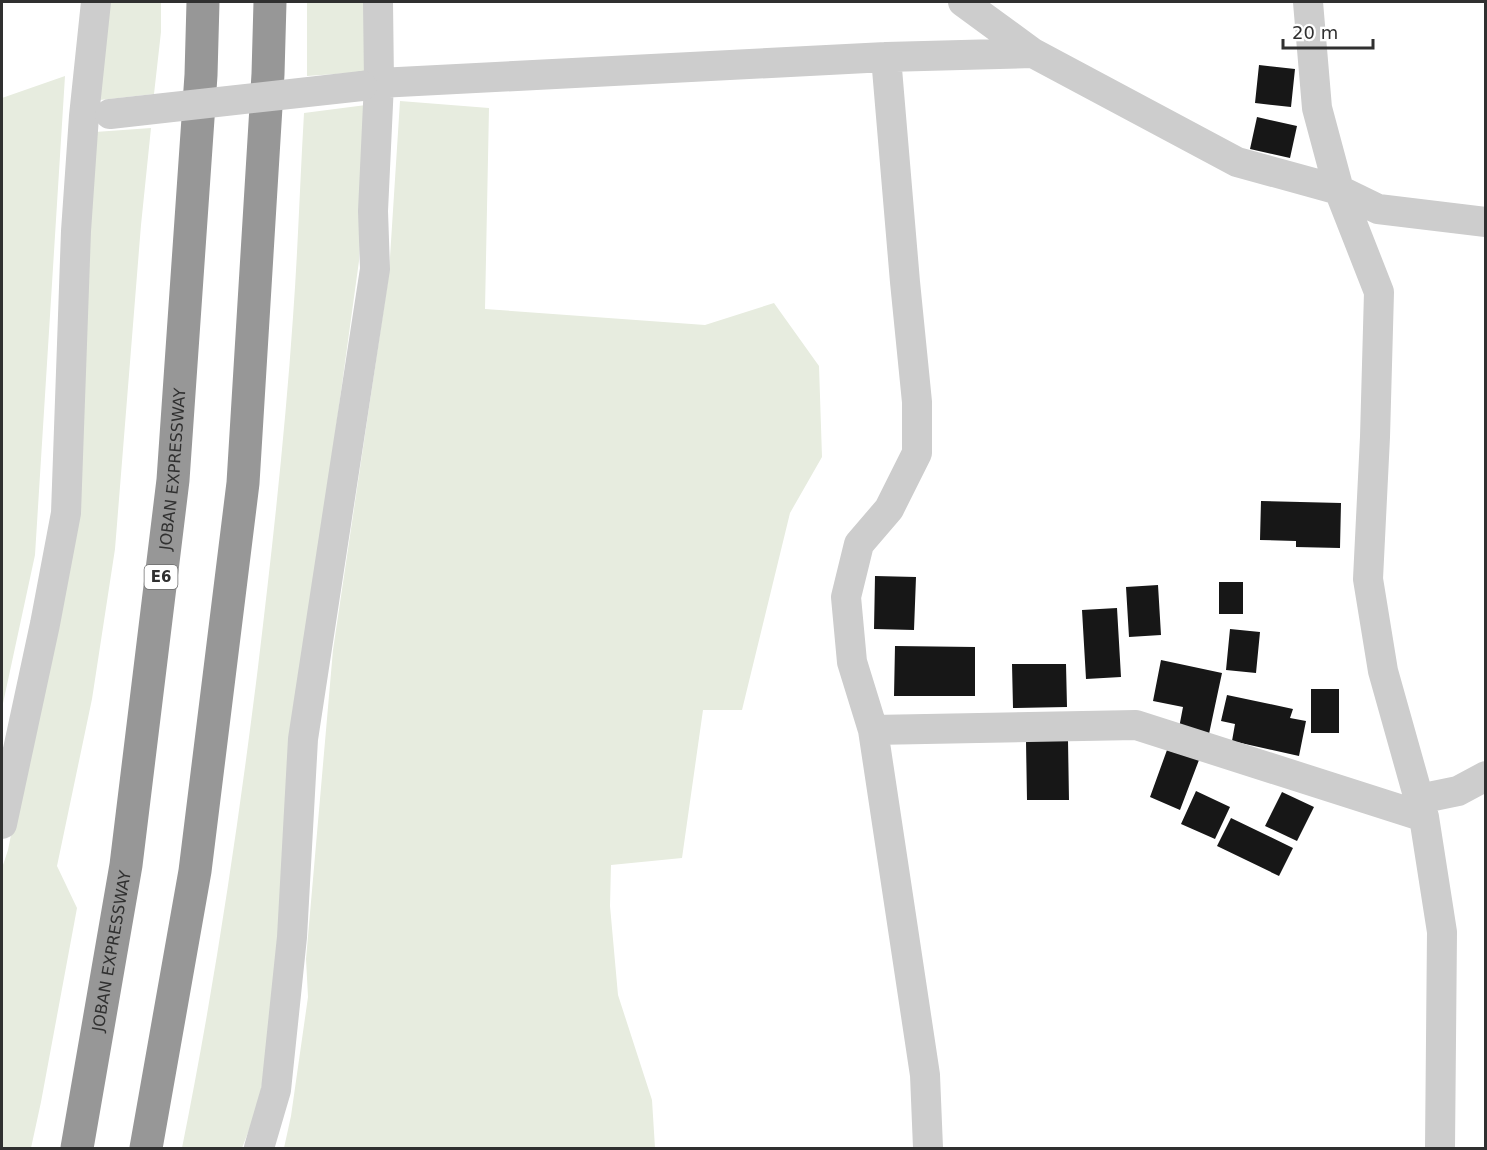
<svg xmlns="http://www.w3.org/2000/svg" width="1487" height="1150" viewBox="0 0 1487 1150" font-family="'DejaVu Sans',sans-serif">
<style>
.green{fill:#e7ecdf}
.building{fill:#171717}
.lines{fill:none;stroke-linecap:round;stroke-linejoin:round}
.street{stroke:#cdcdcd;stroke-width:30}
.highway{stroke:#979797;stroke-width:33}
.street-bridge{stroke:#cdcdcd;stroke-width:30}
.labels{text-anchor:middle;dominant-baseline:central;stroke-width:6;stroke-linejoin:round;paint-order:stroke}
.shield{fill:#fff;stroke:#6e6e6e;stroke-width:1.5}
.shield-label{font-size:15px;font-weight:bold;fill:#303030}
.street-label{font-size:16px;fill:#303030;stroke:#fff}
</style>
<rect width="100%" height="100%" fill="#fff"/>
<path class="green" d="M106 2H161V32L154 94 100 100Z
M307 2H367L364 72 307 76Z
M65 76 35 555 2 708V98Z
M400 101 489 108 485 309 705 325 774 303 819 366 822 457 790 513 742 710H703L682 858 611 865 610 906 618 995 652 1100 655 1148H284L291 1116 308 997 306 959 333 650 389 273Z
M366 105 359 261 296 718 278 973 259 1105 242 1148H182C214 989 238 828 258 667 272 551 285 434 293 317 298 249 300 181 304 113Z
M151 128 141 225 115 549 92 699 57 866 77 908 41 1102 31 1148H2V868L8 850 51 635 95 132Z"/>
<path class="building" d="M1259 65 1295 69 1291 107 1255 103Z
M1257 117 1297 126 1290 158 1250 149Z
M1261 501 1341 503 1340 548 1296 547V541L1260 540Z
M875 576 916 577 914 630 874 629Z
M1219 582H1243V614H1219Z
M1158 585 1161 635 1129 637 1126 587Z
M1117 608 1121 677 1086 679 1082 610Z
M1230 629 1260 632 1256 673 1226 670Z
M895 646 975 647V696H894Z
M1161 660 1222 673 1209 734 1179 728 1183 707 1153 701Z
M1012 664H1066L1067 707 1013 708Z
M1311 689H1339V733H1311Z
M1227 695 1293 709 1290 718 1306 721 1299 756 1232 741 1235 724 1221 721Z
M1068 740 1069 800H1027L1026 741Z
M1167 750 1199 760 1180 810 1150 797Z
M1196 791 1230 807 1215 839 1181 824Z
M1282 792 1314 807 1297 841 1265 826Z
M1231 818 1293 848 1279 876 1217 846Z"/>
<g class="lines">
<path class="street" d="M963 2 1033 53 1237 162 1339 190 1378 209 1486 222
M1308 2 1317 108 1339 190 1379 292 1375 437 1368 579 1383 671 1424 817 1442 932 1440 1148
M886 57 905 282 917 402V453L889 509 859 544 846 597 852 662 873 730 925 1075 928 1148
M362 86 379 83 886 57 1033 53
M873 730 1136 725 1424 817
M1419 799 1458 791 1486 776
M2 824 45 624 66 513 76 231 84 116 96 2
M259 1148 276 1090 292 937 303 739 375 269 373 211 379 83 378 2"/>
<g class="highway">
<path id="s1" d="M77 1148 126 865 173 480 201 75 203 2"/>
<path d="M146 1148 195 871 243 483 268 74 270 2"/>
</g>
<path class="street-bridge" d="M110 114 362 86"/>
</g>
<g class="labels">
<rect class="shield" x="144.5" y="565" width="33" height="24" rx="4.5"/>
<g class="shield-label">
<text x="161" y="577">E6</text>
</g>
<g class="street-label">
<text stroke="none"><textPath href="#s1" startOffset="686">JOBAN EXPRESSWAY</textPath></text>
<text stroke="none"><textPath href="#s1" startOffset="200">JOBAN EXPRESSWAY</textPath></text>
</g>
</g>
<rect width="1487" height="1150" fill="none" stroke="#303030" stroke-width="6"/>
<path d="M1283 39v9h90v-9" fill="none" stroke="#303030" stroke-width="3"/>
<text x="1292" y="39" font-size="18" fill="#303030" stroke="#ffffff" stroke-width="4.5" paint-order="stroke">20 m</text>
</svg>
